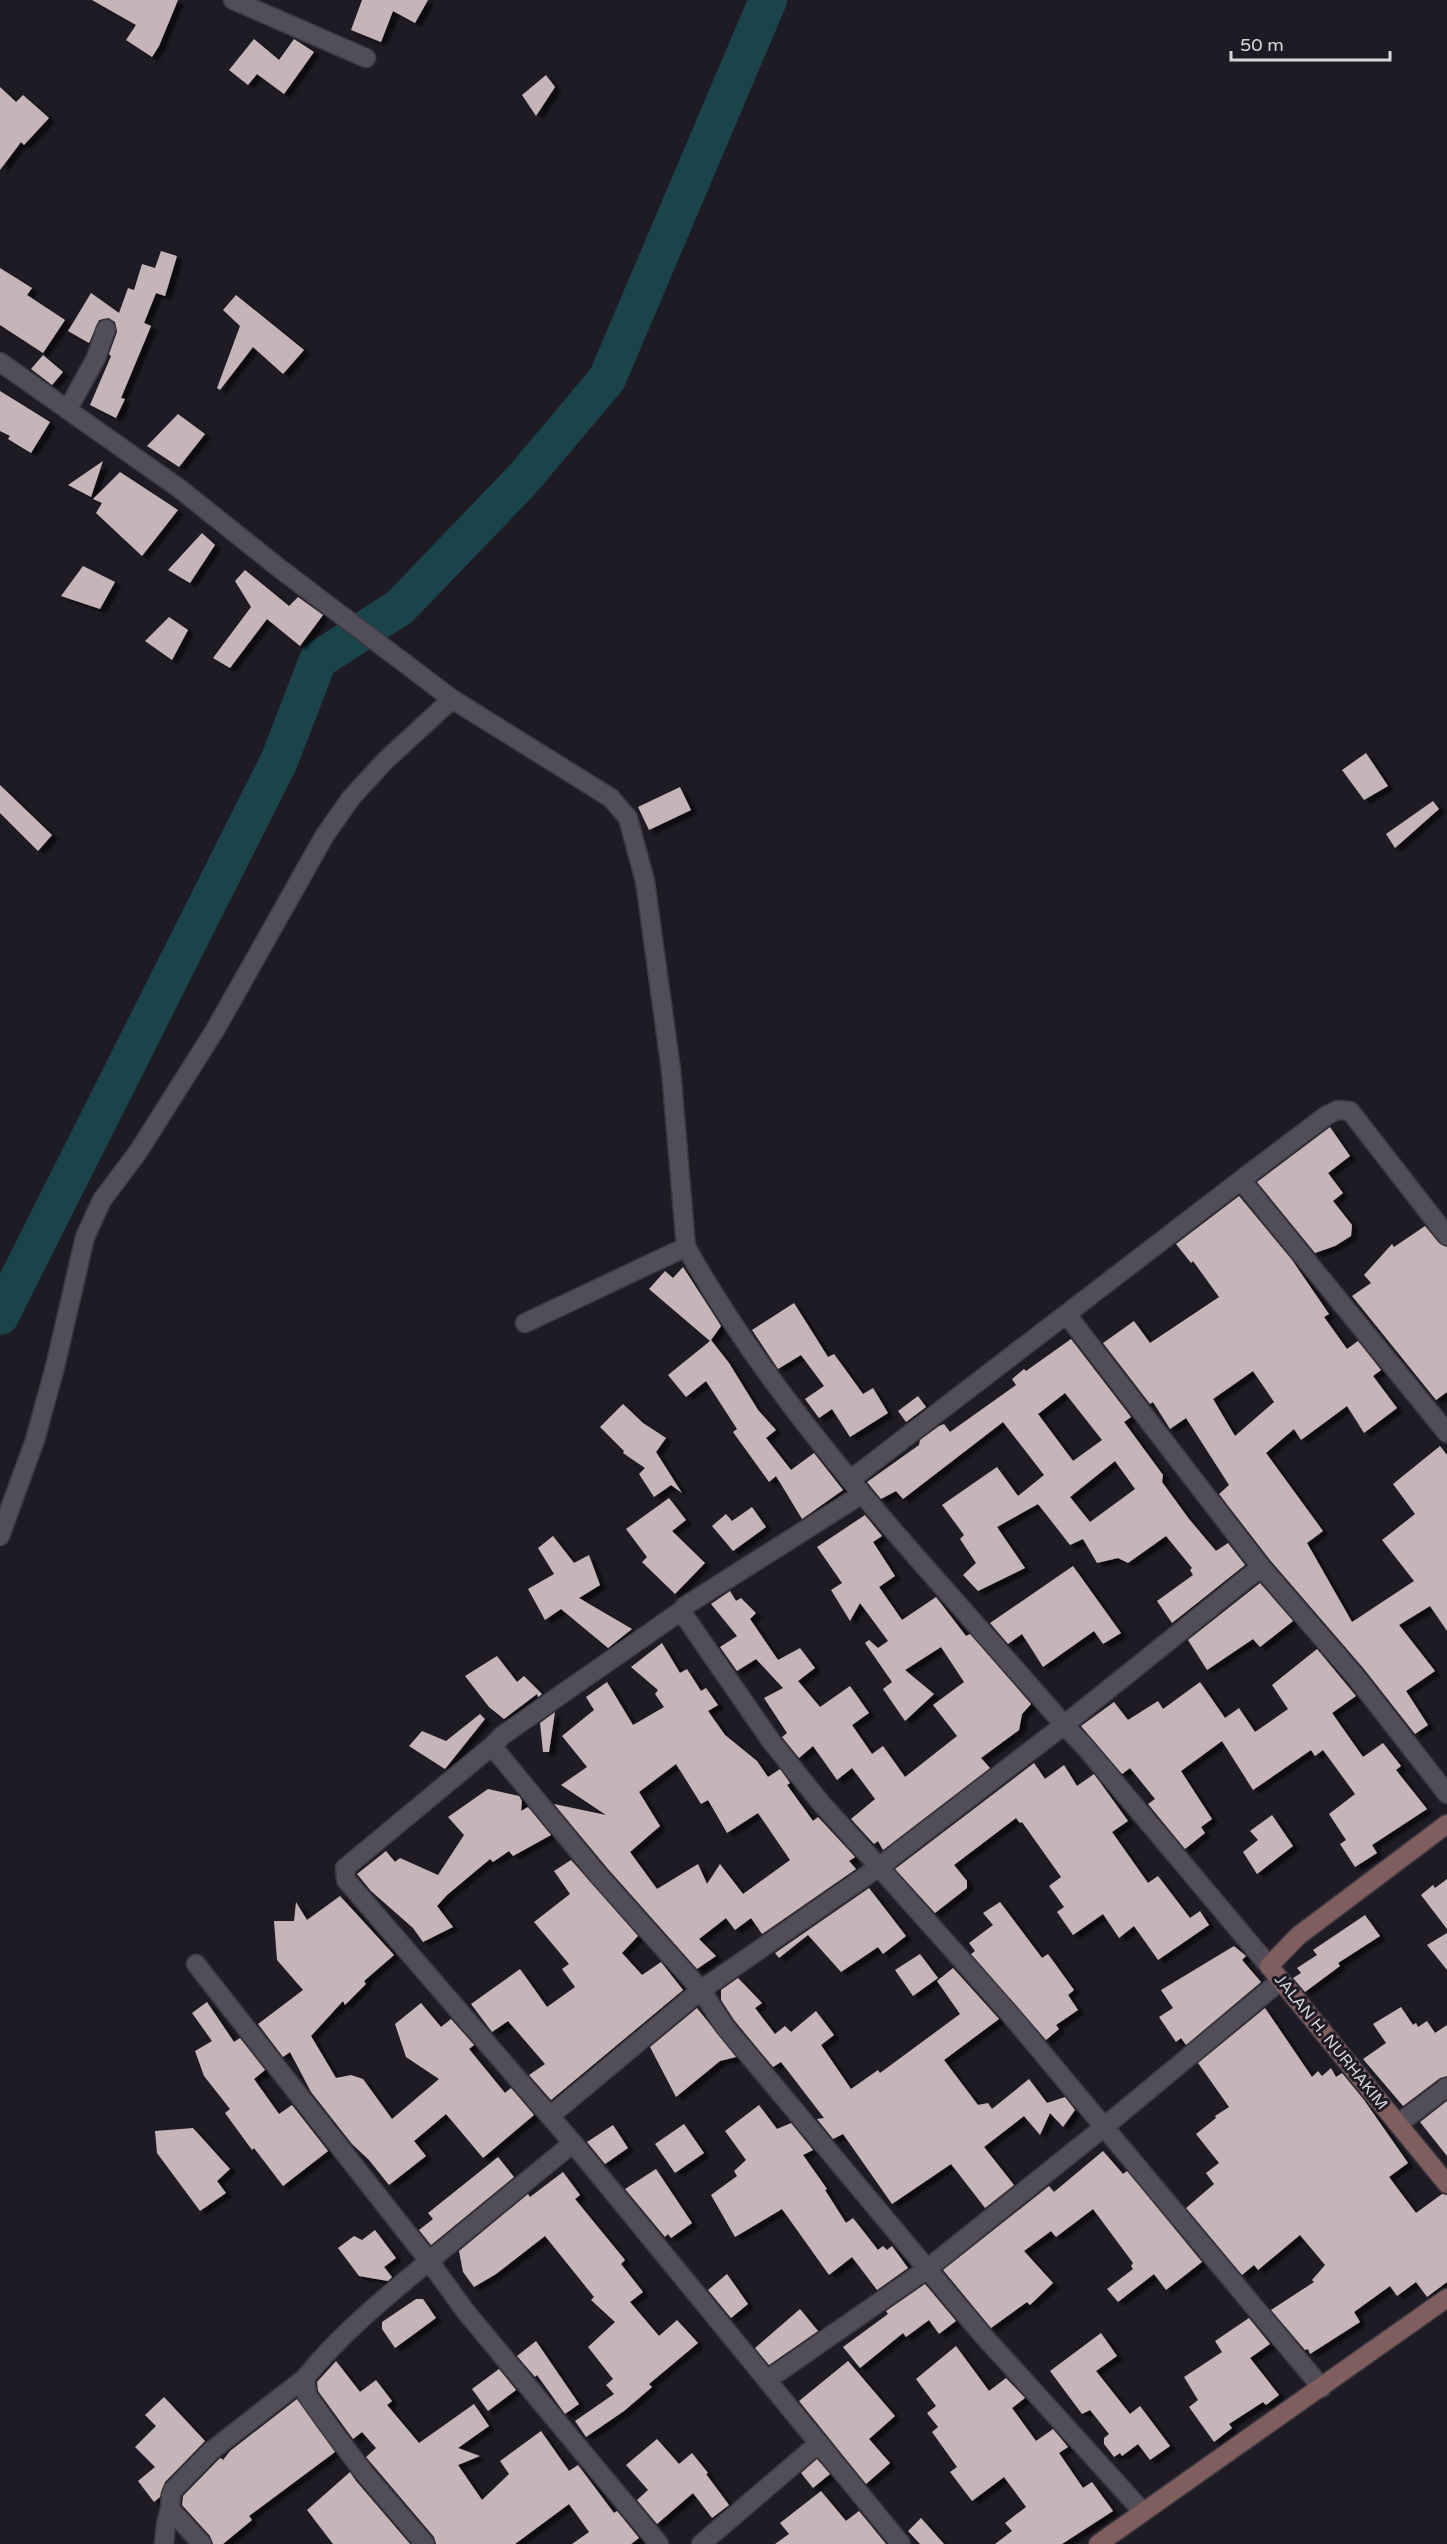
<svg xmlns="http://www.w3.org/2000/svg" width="1447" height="2544" viewBox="0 0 1447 2544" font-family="'Varela Round',sans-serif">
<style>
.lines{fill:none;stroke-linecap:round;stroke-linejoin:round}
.river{stroke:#1b434a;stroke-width:38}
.building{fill:#c5b4b8;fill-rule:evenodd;filter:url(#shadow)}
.street-casing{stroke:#3b3840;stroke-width:21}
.secondary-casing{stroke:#3b3840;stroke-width:21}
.street{stroke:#514d59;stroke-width:18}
.secondary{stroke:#815e5e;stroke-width:18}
.labels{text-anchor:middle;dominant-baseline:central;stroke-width:6;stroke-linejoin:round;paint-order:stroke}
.street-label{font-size:16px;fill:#d8d5dd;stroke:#1f1b25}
</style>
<defs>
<filter id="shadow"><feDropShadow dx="6" dy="4" stdDeviation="1.5" flood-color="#0009"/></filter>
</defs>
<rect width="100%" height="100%" fill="#1f1b25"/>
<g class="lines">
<path class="river" d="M0 1316 279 761 318 660 400 607 522 480 607 379 768 0"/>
</g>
<path class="building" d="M92 0H178L159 46 152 57 126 40 136 25Z
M362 0H428L415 23 393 11 381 42 351 30Z
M254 39 279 60 294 39 314 52 284 94 257 74 248 85 229 70Z
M546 75 555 87 536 116 522 95Z
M0 87 16 102 23 95 49 118 24 145 21 142 0 170Z
M161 251 177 256 165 296 156 293 144 323 151 326 121 398 125 399 116 418 90 405 111 356 109 354 117 332 115 322 109 318 99 320 89 343 68 331 91 293 119 313 128 288 134 290 142 264 155 268Z
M0 268 32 288 27 295 65 320 43 353 0 325Z
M236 295 304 350 283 374 253 347 220 390 217 388 240 326 223 310Z
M43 355 63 372 52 385 31 369Z
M0 391 50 422 31 453 8 439 10 436 0 431Z
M178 414 205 434 179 467 147 446Z
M103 461 91 497 68 485Z
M120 472 178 510 142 556 96 513 102 503 93 499Z
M202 533 215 545 190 583 168 570Z
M83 566 115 582 100 609 61 596Z
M245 570 289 606 298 597 323 615 300 646 267 619 230 668 213 658 251 607 235 581Z
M169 617 188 630 172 660 145 641Z
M1366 753 1388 786 1364 800 1342 770Z
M0 785 52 835 38 851 0 813Z
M680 787 691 810 649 830 638 807Z
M1433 801 1439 809 1395 848 1386 834Z
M1330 1127 1350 1156 1328 1173 1343 1193 1333 1201 1352 1225 1351 1236 1335 1246 1315 1253 1257 1182Z
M1239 1196 1292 1260 1329 1314 1324 1317 1347 1349 1358 1341 1381 1370 1373 1376 1397 1408 1364 1433 1347 1406 1301 1440 1294 1429 1266 1453 1323 1531 1307 1543 1352 1622 1414 1581 1382 1540 1415 1514 1393 1484 1440 1446 1447 1455V1631L1430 1606 1399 1625 1435 1671 1406 1691 1428 1725 1415 1734 1364 1669 1270 1560 1219 1494 1229 1485 1186 1418 1170 1429 1153 1402 1150 1404 1103 1343 1134 1321 1150 1343 1219 1297 1193 1261 1191 1263 1176 1244ZM1253 1371 1274 1402 1235 1436 1213 1399Z
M1425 1226 1439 1243 1447 1247V1392L1436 1400 1352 1296 1371 1283 1364 1275 1392 1244 1394 1247Z
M683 1267 721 1326 711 1340 729 1363 758 1410 776 1430 766 1438 791 1470 814 1453 843 1490 802 1519 776 1476 769 1482 733 1432 737 1429 706 1381 686 1397 668 1375 710 1341 649 1289 665 1271 673 1278Z
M794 1303 828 1357 834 1354 863 1394 873 1388 888 1413 850 1437 832 1409 819 1418 805 1399 824 1386 801 1355 778 1369 752 1330Z
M1071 1339 1131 1417 1124 1422 1163 1475 1162 1482 1189 1519 1216 1551 1228 1543 1245 1565 1172 1623 1157 1601 1193 1575 1190 1570 1192 1568 1166 1536 1128 1563 1118 1558 1097 1563 1083 1539 1070 1545 1038 1504 997 1527 1025 1568 978 1591 963 1575 976 1563 960 1539 964 1535 942 1505 997 1467 1018 1496 1044 1475 1003 1422 903 1499 896 1491 881 1499 867 1482 919 1445 920 1440 939 1426 944 1424 950 1432 1016 1385 1012 1379 1024 1369 1026 1371ZM1065 1393 1102 1440 1073 1461 1038 1414ZM1115 1461 1135 1489 1090 1522 1070 1497Z
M918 1396 926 1407 906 1422 898 1411Z
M623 1404 643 1423 666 1438 656 1452 682 1493 671 1485 654 1497 639 1474 645 1468 623 1453 624 1451 600 1427Z
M669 1498 686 1520 672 1531 705 1563 675 1594 642 1562 647 1557 626 1529Z
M752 1507 766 1527 733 1551 712 1526 726 1514 732 1521Z
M865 1515 882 1536 873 1542 895 1576 879 1587 902 1620 936 1597 966 1636 970 1634 1031 1704 1022 1714 1019 1730 981 1758 990 1768 883 1850 878 1841 874 1844 851 1819 875 1799 852 1768 837 1780 813 1746 799 1758 782 1737 787 1733 764 1698 783 1688 756 1659 737 1671 720 1647 737 1636 711 1604 730 1591 736 1601 741 1598 756 1613 750 1619 778 1660 800 1648 815 1668 798 1681 820 1707 850 1686 869 1713 852 1725 872 1754 883 1746 905 1777 957 1736 933 1705 964 1682 941 1647 905 1670 934 1694 905 1721 883 1689 892 1682 865 1643 869 1640 878 1648 888 1641 860 1603 850 1621 831 1590 842 1583 817 1547Z
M553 1536 574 1563 589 1555 600 1585 579 1598 632 1629 608 1648 561 1609 545 1620 528 1589 554 1574 538 1548Z
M1073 1566 1121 1633 1103 1644 1094 1631 1043 1667 1022 1634 1008 1644 990 1623Z
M1260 1583 1293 1621 1260 1647 1253 1639 1207 1670 1188 1640Z
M662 1643 680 1673 687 1669 701 1691 706 1688 718 1705 708 1711 725 1735 757 1761 768 1777 780 1769 790 1783 787 1785 813 1821 818 1817 855 1857 849 1861 856 1869 762 1934 751 1918 735 1930 726 1918 699 1939 716 1956 697 1969 608 1869 554 1804 606 1815 561 1785 587 1767 562 1736 594 1710 586 1697 607 1682 633 1725 664 1707 655 1694 658 1690 631 1667ZM676 1764 701 1804 708 1800 727 1833 758 1813 790 1860 743 1894 720 1864 707 1884 698 1864 657 1889 630 1852 660 1826 639 1792Z
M1317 1649 1356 1696 1332 1713 1363 1757 1383 1743 1401 1766 1396 1770 1427 1809 1372 1845 1377 1853 1355 1867 1340 1844 1346 1840 1329 1814 1355 1794 1323 1750 1315 1756 1311 1750 1253 1790 1222 1741 1181 1771 1212 1819 1201 1827 1205 1833 1185 1849 1148 1804 1155 1799 1130 1768 1122 1774 1081 1726 1114 1702 1128 1720 1158 1701 1163 1709 1200 1682 1225 1718 1239 1708 1255 1732 1288 1709 1272 1685Z
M497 1656 517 1682 524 1676 542 1694 538 1697 537 1694 504 1719 489 1707 465 1676Z
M555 1712 549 1752H543L540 1723Z
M480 1714 485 1719 445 1769 409 1746 422 1731 446 1741Z
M1034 1763 1045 1779 1064 1765 1077 1786 1094 1774 1128 1821 1112 1832 1148 1883 1158 1876 1190 1918 1200 1911 1209 1925 1158 1960 1134 1926 1119 1938 1103 1914 1073 1935 1057 1912 1064 1907 1049 1886 1061 1877 1022 1822 1020 1823 1016 1818 954 1865 967 1881V1888L935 1913 895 1869Z
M488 1789 519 1796 522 1801 521 1811 528 1807 551 1835 513 1856 509 1851 493 1862 490 1859 447 1895 437 1906 453 1927 423 1942 413 1928 371 1891 357 1874 386 1851 395 1862 400 1858 438 1875 464 1835 448 1817Z
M1272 1815 1293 1846 1257 1874 1243 1852 1258 1840 1250 1831Z
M571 1860 638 1936 622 1953 642 1975 661 1962 683 1990 551 2100 529 2075 545 2064 508 2021 492 2032 471 2004 520 1969 547 2007 575 1987 562 1969 569 1964 534 1922 570 1894 554 1871Z
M1447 1879V1929L1421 1895 1433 1885 1435 1888Z
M869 1888 906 1936 883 1954 878 1947 841 1972 808 1935 779 1958 775 1953Z
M340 1896 394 1955 364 1981 366 1984 345 2005 343 2001 311 2036 336 2078 351 2075 363 2079 392 2119 439 2079 406 2057 395 2024 421 2003 441 2027 451 2019 474 2045 469 2049 505 2093 511 2088 534 2115 483 2158 446 2114 414 2141 426 2156 389 2185 369 2160 352 2144 311 2092 290 2052 283 2057 258 2024 303 1990 277 1960 274 1921H294L296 1902 307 1920Z
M1000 1902 1042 1958 1048 1954 1074 1990 1068 1995 1078 2010 1056 2025 1059 2029 1046 2040 971 1954 975 1951 969 1943 993 1925 983 1913Z
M1365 1915 1380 1936 1338 1963 1340 1966 1305 1992 1293 1978 1301 1973 1297 1968 1317 1955 1313 1950Z
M1447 1933V1970L1427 1945Z
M1234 1946 1246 1956 1242 1960 1261 1982 1186 2045 1181 2038 1176 2042 1159 2017 1173 2008 1161 1990Z
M920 1954 938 1978 913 1996 895 1970Z
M953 1968 999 2019 944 2060 978 2105 988 2103 992 2109 1029 2079 1047 2103 1065 2097 1075 2110 1063 2127 1050 2113 1040 2135 1024 2116 984 2147 1014 2185 985 2208 951 2164 892 2204 843 2134 833 2139 817 2119 824 2118 781 2062 773 2067 734 2020 721 2000V1990L738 1978 762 2003 755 2008 775 2034 785 2026 791 2032 816 2011 834 2035 821 2045 851 2089 878 2070 880 2073 960 2014 937 1981Z
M207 2002 234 2042 240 2038 265 2070 254 2079 279 2114 292 2105 328 2151 283 2186 254 2148 252 2150 225 2113 230 2109 204 2076 195 2051 212 2041 192 2013Z
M1401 2007 1413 2025 1416 2023 1418 2027 1427 2021 1435 2033 1447 2025V2076L1440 2078 1403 2106 1363 2059 1386 2043 1373 2024Z
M697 2008 736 2057 720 2061 676 2097 650 2047Z
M1265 2008 1312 2077 1318 2071 1322 2076 1331 2068 1336 2077 1342 2073 1364 2100 1408 2163 1389 2177 1416 2213 1442 2194 1447 2195V2282L1427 2297 1416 2282 1397 2296 1390 2286 1354 2312 1360 2322 1310 2354 1308 2349 1305 2350 1271 2310 1314 2282 1312 2280 1325 2265 1300 2235 1258 2270 1254 2265 1242 2275 1186 2208 1214 2184 1206 2173 1219 2163 1196 2134 1216 2118 1215 2116 1229 2107 1198 2063Z
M1447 2101V2156L1420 2122Z
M759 2105 777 2129 791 2123 813 2150 803 2155 827 2189 825 2190 846 2223 853 2218 878 2250 883 2246 887 2250 892 2246 908 2268 877 2290 852 2257 829 2275 782 2209 735 2237 711 2195 737 2176 734 2171 746 2160 725 2131Z
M684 2124 704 2153 675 2173 655 2144Z
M613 2125 628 2148 605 2164 587 2142Z
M193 2128 230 2169 217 2181 226 2193 200 2211 157 2153 155 2131Z
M1103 2151 1123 2174 1127 2171 1202 2262 1166 2290 1154 2274 1118 2302 1107 2289 1133 2269 1131 2266 1133 2263 1093 2209 1056 2237 1051 2231 1024 2251 1053 2283 1030 2305 1027 2302 991 2328 943 2270 1049 2186 1054 2192Z
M498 2157 514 2177 431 2245 419 2230 433 2219 428 2213Z
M656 2169 692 2223 671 2238 668 2234 665 2237 625 2189Z
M563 2172 580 2195 575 2199 625 2260 621 2264 643 2292 630 2302 659 2336 677 2320 698 2343 649 2384 652 2387 624 2411 586 2437 575 2421 614 2394 606 2385 613 2379 588 2347 615 2322 591 2300 594 2297 545 2236 496 2274 474 2287 463 2272 459 2251 528 2194 530 2197Z
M375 2230 396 2258 384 2267 392 2277 388 2281 359 2276 338 2248 354 2236 362 2240Z
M727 2274 748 2304 731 2318 708 2290Z
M925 2284 956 2321 939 2334 929 2320 906 2337 903 2333 860 2368 843 2347 888 2314 886 2311Z
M416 2299H423L436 2318 395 2348 382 2329V2322Z
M800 2309 818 2331 769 2365 755 2348Z
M1249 2318 1270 2344 1250 2358 1279 2395 1266 2405 1263 2402 1229 2424 1232 2428 1214 2442 1189 2407 1198 2400 1184 2377 1222 2352 1215 2341Z
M1101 2333 1117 2356 1096 2371 1130 2414 1140 2406 1170 2446 1150 2460 1138 2444 1122 2456 1120 2453 1114 2457 1104 2444V2438L1109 2434 1090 2410 1082 2414 1050 2371Z
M536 2341 579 2404 565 2414 537 2375 535 2377 517 2356Z
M956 2346 989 2391 1006 2378 1025 2398 1012 2408 1036 2441 1053 2429 1068 2447 1059 2453 1083 2488 1092 2482 1113 2511 1062 2544H995L1012 2531 1005 2523 1026 2507 1004 2477 972 2501 950 2472 957 2467 932 2432 938 2427 927 2413 936 2406 916 2379Z
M336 2361 360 2392 376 2380 392 2401 387 2405 419 2443 474 2404 489 2426 458 2448 480 2456 458 2465 482 2500 509 2474 500 2461 541 2431 569 2471 578 2465 614 2513 617 2511 639 2538 631 2544H572L589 2532 569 2504 515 2544H436L434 2537 366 2457 376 2448 362 2432 353 2439 318 2391 317 2382Z
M848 2361 895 2416 869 2439 890 2463 866 2484 799 2401Z
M499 2369 516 2390 488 2411 472 2389Z
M164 2397 205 2441 165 2482 160 2497 154 2502 138 2481 155 2467 135 2447 156 2426 145 2415Z
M297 2399 335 2452 249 2516 252 2520 223 2544H213L210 2536 182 2505 183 2496 219 2459 221 2458 223 2460 230 2451Z
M657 2439 679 2464 692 2453 708 2473 706 2474 729 2505 712 2518 693 2493 657 2524 637 2500 648 2490 626 2465Z
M817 2459 830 2474 813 2488 801 2473Z
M350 2472 356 2481 410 2544H333L307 2510Z
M821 2491 846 2521 859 2511 886 2544H775L789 2534 780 2523Z
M921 2518 944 2544H920L908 2531Z"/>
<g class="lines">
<defs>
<path id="street" d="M233 0 366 58
M0 362 180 489 279 568 452 699 611 798 628 818 645 881 671 1070 686 1247 525 1323
M68 409 96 358 106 329
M1241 1180 1327 1115 1338 1110 1350 1111 1447 1236
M686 1247C786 1425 932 1571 1064 1725L1261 1567 1355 1676 1447 1794
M1067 1315 1261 1567
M850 1480 1241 1180 1447 1433
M862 1494 685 1606 681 1611 771 1741 821 1803 879 1867 701 1990 725 2027 980 2332 1143 2512
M0 1536 35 1440 55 1367 85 1237 102 1200 138 1152 215 1030 325 835 351 798 385 761 452 699
M492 1746 345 1868 346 1880 573 2143 901 2544
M196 1964 429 2261C387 2296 339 2335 305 2378L307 2395 326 2422 365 2474 425 2544
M1269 1966 1086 1748 1064 1725 879 1867 1009 2013 1322 2388
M550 2116 701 1990 599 1876 492 1746 503 1735 681 1611
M1398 2124 1447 2087
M573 2143 429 2261 466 2312 659 2544
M767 2380 927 2269 1104 2127 1280 1981
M170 2509 171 2495 173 2490 211 2451 305 2378
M164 2544 166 2524 170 2509 202 2544
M701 2544 819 2443"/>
<path id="secondary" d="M1447 1824 1298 1936 1269 1966 1447 2184
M1098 2544 1447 2298"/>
</defs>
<use href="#street" class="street-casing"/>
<use href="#secondary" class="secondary-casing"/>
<use href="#street" class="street"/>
<use href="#secondary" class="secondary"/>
</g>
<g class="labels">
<g class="street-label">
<text transform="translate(1331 2042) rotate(51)">JALAN H. NURHAKIM</text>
</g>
</g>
<path d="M1231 51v9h159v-9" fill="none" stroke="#d8d5dd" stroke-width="3"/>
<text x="1240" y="51" font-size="18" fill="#d8d5dd" stroke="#1f1b25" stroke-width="4.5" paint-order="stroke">50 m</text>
</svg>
